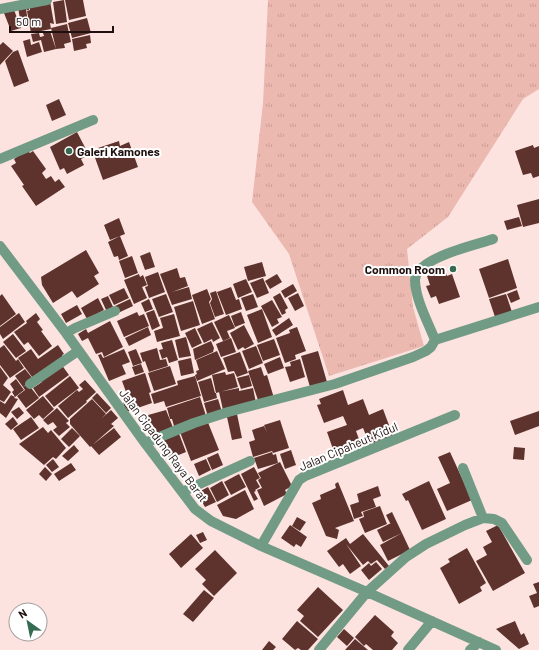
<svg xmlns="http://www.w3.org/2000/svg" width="539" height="650" viewBox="0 0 539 650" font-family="Barlow,sans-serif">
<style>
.grass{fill:url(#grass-tufts)}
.building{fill:#5e332e}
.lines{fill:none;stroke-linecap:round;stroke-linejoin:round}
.minor{stroke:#729b86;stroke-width:10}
.poi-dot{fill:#346b51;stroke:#fff;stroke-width:1.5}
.labels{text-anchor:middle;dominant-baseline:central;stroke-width:4;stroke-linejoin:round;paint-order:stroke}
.poi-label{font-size:12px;font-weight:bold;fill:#1d100e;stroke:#fff;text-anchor:start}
.street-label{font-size:12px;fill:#1d100e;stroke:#fff}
</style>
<defs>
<pattern id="grass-tufts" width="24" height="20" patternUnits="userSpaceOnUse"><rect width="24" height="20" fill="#ecb9b1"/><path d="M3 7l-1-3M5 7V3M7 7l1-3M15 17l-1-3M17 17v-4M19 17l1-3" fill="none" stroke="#ca9e97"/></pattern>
</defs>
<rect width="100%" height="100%" fill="#fce3df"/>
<path class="grass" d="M268 0H539V89L523 99 448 217 407 249 413 307 424 346 329 376 289 254 252 202 263 103Z"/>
<path class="building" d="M64 0 67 22 56 24 53 2Z
M65 0H83L86 16 69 20Z
M50 1 54 24 50 23 51 29 31 33 27 11 30 10 29 5Z
M29 5V10H27L26 8 28 24 21 25 18 7Z
M14 10 21 28 11 31 4 13Z
M87 18 91 33 72 38 68 23Z
M67 24 71 42 64 44 65 48 56 49 51 28Z
M50 31 56 49 44 52 41 40 33 42 31 34 39 33 40 37 44 36 43 33Z
M90 35 91 43 86 44 87 48 74 51 72 39Z
M30 39 31 45 39 42 42 52 27 57 23 41Z
M3 42 13 51 0 65V45Z
M18 50 29 81 14 87 5 61 13 52Z
M59 99 66 115 52 121 46 105Z
M77 132 89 155 81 159 84 165 67 174 64 168 60 170 50 147Z
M119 141 120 146 129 142 138 167 103 180 94 155 100 153 98 148Z
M533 145 534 148 539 146V176L533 178 531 173 523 175 515 151Z
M27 150 30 153 33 151 46 169 42 173 46 179 51 176 55 182 59 179 65 187 36 206 22 186 24 185 11 166 16 163 14 159Z
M539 199V223L523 227 517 205Z
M519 217 522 226 507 230 504 221Z
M119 218 125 234 110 240 104 225Z
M120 236 128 256 119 260 118 256 114 257 108 242Z
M86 250 99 273 94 276 99 284 77 298 72 291 53 303 42 285 41 277Z
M150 252 155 267 145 270 140 256Z
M132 256 138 273 125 278 119 261Z
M508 259 517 288 489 298 479 269Z
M262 262 266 276 248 281 244 267Z
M177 268 180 278 185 277 188 286 172 292 189 287 192 299 172 305 160 274Z
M445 270 447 276 452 274 460 297 439 304 436 296 431 298 426 286 430 285 427 276Z
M158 272 165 292 149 298 145 287 148 286 145 277Z
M139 274 140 277 143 275 147 285 142 287 147 298 134 304 124 280Z
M277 274 282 282 270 289 265 281Z
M263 278 269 293 257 298 250 283Z
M246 279 252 292 238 298 233 284Z
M293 284 297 291 285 298 281 291Z
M231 287 236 300 239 299 242 309 226 315 217 292Z
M124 288 129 298 114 305 109 295Z
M207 289 211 299 209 302 215 319 202 324 192 295Z
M517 290 520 299 511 303 507 294Z
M216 291 224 314 215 317 210 303 212 299 210 293Z
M280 293 288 308 285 310 286 313 282 315 273 297Z
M298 293 304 306 295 311 288 298Z
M2 294 16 314 0 326V296Z
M166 294 173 312 159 317 152 299Z
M253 294 258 307 246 311 241 298Z
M506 294 512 312 495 317 489 299Z
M108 296 114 309 107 312 101 299Z
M98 298 104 310 87 319 81 308Z
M130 299 133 306 118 313 115 306Z
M149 299 153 309 145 312 141 303Z
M272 300 282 317 277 319 279 323 272 327 261 306Z
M193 301 200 325 181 331 174 307Z
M77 305 82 314 66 323 61 314Z
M262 309 272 337 258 343 247 315Z
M154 310 160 326 152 330 146 313Z
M137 312 139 316 144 314 149 326 124 337 117 321Z
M241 312 245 323 235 327 231 316Z
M19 313 25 322 3 339 0 334V327Z
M36 313 40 319 37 322 43 330 41 331 52 346 39 356 28 342 24 345 14 332 27 323 26 321Z
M174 314 180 336 157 342 154 331 163 328 160 318Z
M229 315 235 328 227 331 230 338 223 341 214 322Z
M289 318 293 325 276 336 272 330Z
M110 321 123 347 104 357 102 352 96 354 88 338 82 341 78 334 86 329 88 333Z
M212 322 220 338 213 342 212 339 204 343 197 329Z
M244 325 254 344 245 349 243 347 238 350 230 333Z
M148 327 151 335 129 346 125 338Z
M297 327 306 351 295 355 296 359 285 363 276 338 290 333 289 330Z
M195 328 202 343 192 348 185 333Z
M13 334 26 351 16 358 3 342Z
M186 337 191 356 179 358 175 340Z
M231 338 236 352 221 357 216 344Z
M274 339 280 355 263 361 257 345Z
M172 340 178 360 169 363 167 357 162 359 159 350 163 349 161 343Z
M211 341 214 348 213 352 195 360 193 349Z
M4 345 16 361 18 359 24 368 10 378 0 365V348Z
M58 345 64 354 62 355 65 359 35 381 18 358 31 349 38 359Z
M256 346 263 363 249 369 242 351Z
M157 348 160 360 166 359 168 366 149 372 145 361 143 362 140 353Z
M124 349 130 362 122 365 126 374 109 381 98 355 101 354 103 358Z
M136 349 142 363 133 366 128 352Z
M217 351 225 369 197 381 195 375 197 374 196 371 199 370 196 360Z
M318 351 327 382 310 387 301 356Z
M240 352 248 373 237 377 234 371 228 372 223 358Z
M280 357 284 368 268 374 264 364Z
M191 358 194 373 181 376 178 361Z
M300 359 305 377 290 382 285 367 291 366 290 362Z
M61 364 69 375 39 397 33 388 42 382 40 378Z
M141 364 144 372 135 375 132 367Z
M170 366 176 384 154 391 148 373Z
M0 367 8 378 3 385 11 392 4 402 0 400Z
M261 367 264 376 267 375 274 398 259 403 248 371Z
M25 369 33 379 23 387 15 376Z
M225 372 226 375 234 373 238 387 216 393 212 375Z
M145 373 151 392 149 393 152 403 126 412 123 402 129 400 122 381Z
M249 375 252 386 241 389 237 378Z
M70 376 79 388 54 407 45 396Z
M195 376 201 396 166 407 164 401 154 404 151 394 178 385 177 381Z
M211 378 215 393H216L217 398 204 402 198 382Z
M16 379 24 390 15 397 12 392 14 390 10 384Z
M85 380 96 392 86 401 87 402 68 418 58 406 77 390 79 392 83 389 79 385Z
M28 384 39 398 26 408 17 396 25 390 23 387Z
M239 388V391L253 388 256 403 223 410 219 392Z
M343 390 348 405 363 399 369 415 383 409 393 436 370 445 363 428 356 431 360 442 334 452 327 432 347 425 343 416 324 423 317 405 321 404 319 399Z
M97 393 111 408 106 413 92 398Z
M11 395 15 397 14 398 18 399 6 418 0 413V401L5 404Z
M43 396 54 409 43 419 39 415 34 419 26 410Z
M200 397 207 419 174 426 172 419H170L167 408Z
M92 399 106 414 101 419 111 410 118 418 111 424 114 426 90 447 70 424V419Z
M218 399 222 412 208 417 204 403Z
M19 407 24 413 17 419 11 412Z
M57 408 69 421 66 423 70 427 59 436 53 430 57 427 53 422 48 425 43 420Z
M166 410 174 430 151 437 149 431 146 432 141 417Z
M539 411V426L515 435 510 421Z
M237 414 242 438 232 440 227 417Z
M13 417 18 424 11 430 5 424Z
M31 417 39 428 21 440 13 429Z
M207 420 219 450 191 461 180 432Z
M280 420 289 448 273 453 272 451 253 457 249 442 255 440 252 430 264 426 267 432 264 425Z
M43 427 48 433 51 430 66 448 56 459 53 457 44 465 19 444Z
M72 428 80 436 69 447 61 439Z
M114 428 121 437 99 455 91 446Z
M178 431 186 452 169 459 161 438Z
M74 445 79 451 68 461 62 456Z
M514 447 525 448 524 460 513 459Z
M291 450 296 465 285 469 280 454Z
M272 452 273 455 276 454 278 463 258 469 254 458Z
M450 452 472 500 447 511 437 489 450 483 438 457Z
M218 453 223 465 212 470 207 458Z
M53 459 59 467 52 472 46 465Z
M206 459 211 470 199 476 194 464Z
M280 462 292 486 285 490 287 494 264 506 257 490 262 488 258 480 261 478 258 473Z
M71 463 76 470 59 481 54 474Z
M45 467 52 474 46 481 39 474Z
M254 467 260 478 256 480 260 487 255 490 256 491 254 492 258 499 254 501 241 474Z
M239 474 246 487 231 495 224 482Z
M222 481 229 495 217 502 210 488Z
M429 481 446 519 422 530 408 500 406 501 402 494Z
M338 482 354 521 335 528 339 530 337 539 326 536 312 503 321 499 320 495 336 488 335 484Z
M378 486 381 496 373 499 376 507 361 512 363 516 354 519 350 505 359 502 357 494Z
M208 487 216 502 205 507 197 493Z
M245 490 254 509 236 519 223 516 217 505Z
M380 506 387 524 365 533 359 519 364 517 363 512Z
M392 512 402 533 383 542 377 530 391 523H390L386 515Z
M297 517 306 522 300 531 292 526Z
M290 525 307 537 301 547 296 544 294 547 281 538Z
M498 525 525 573 493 591 476 561 487 555 483 547 492 542 486 531Z
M203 532 207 540 200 543 196 535Z
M402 533 410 550 388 561 380 545Z
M191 534 203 548 181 568 169 554Z
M363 534 389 566 385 569 377 560 371 564 368 561 363 565 346 544 361 566 350 574 343 564 339 567 327 551 346 538 350 544Z
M467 548 486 583 480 587 482 591 459 604 440 568 450 562 448 559Z
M215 550 237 573 214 596 202 584 206 580 195 569Z
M376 562 382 569 369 580 361 570 369 563 371 566Z
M539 582V606L534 608 529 596 537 593 533 584Z
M318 587 343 610 318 637 300 621 304 616 297 610Z
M204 590 214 598 193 622 183 614Z
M375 615 394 632 391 636 398 643 392 650H373L366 644 364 646 355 637Z
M297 621 318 639 308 650H301L298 648 295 650 282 639Z
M515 621 521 635 524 633 529 644 519 649 496 629Z
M344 629 354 638 347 646 337 637Z
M355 639 368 650H345Z
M269 641 276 647 273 650H262Z"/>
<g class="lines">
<path class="minor" d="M0 9 47 0
M0 159 93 120
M0 246 66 333 145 443 195 509 211 521 261 546 367 592 496 650
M66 333 75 328 115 311
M435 340C428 322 416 301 415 281 414 258 476 245 493 239
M435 340 539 307
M30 384 78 351
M145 443 194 423 228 412 335 384 413 357 426 351 431 347 435 340
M463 468 483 518
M182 492 250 461
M261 546 299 480 305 476 455 415
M319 650 367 592 406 557 426 544 465 525 483 518 494 519 502 523 527 560
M408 650 432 621
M470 650 479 642"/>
</g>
<g class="poi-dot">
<circle cx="69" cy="151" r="4"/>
<circle cx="453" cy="269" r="4"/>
</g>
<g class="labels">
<g class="poi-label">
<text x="77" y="151">Galeri Kamones</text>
<text x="445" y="269" text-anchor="end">Common Room</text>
</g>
<g class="street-label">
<text transform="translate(164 445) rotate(53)">Jalan Cigadung Raya Barat</text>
<text transform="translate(348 446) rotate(-23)">Jalan Cipaheut Kidul</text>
</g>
</g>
<g transform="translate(28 622) rotate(327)"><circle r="19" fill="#ffffff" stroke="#a59f9f"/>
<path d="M0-3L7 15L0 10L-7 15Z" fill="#346b51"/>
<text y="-6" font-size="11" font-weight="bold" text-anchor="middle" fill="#1d100e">N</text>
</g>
<path d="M10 26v6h103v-6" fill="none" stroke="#1d100e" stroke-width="2"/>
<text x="16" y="26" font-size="12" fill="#1d100e" stroke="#ffffff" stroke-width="3" paint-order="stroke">50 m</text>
</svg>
